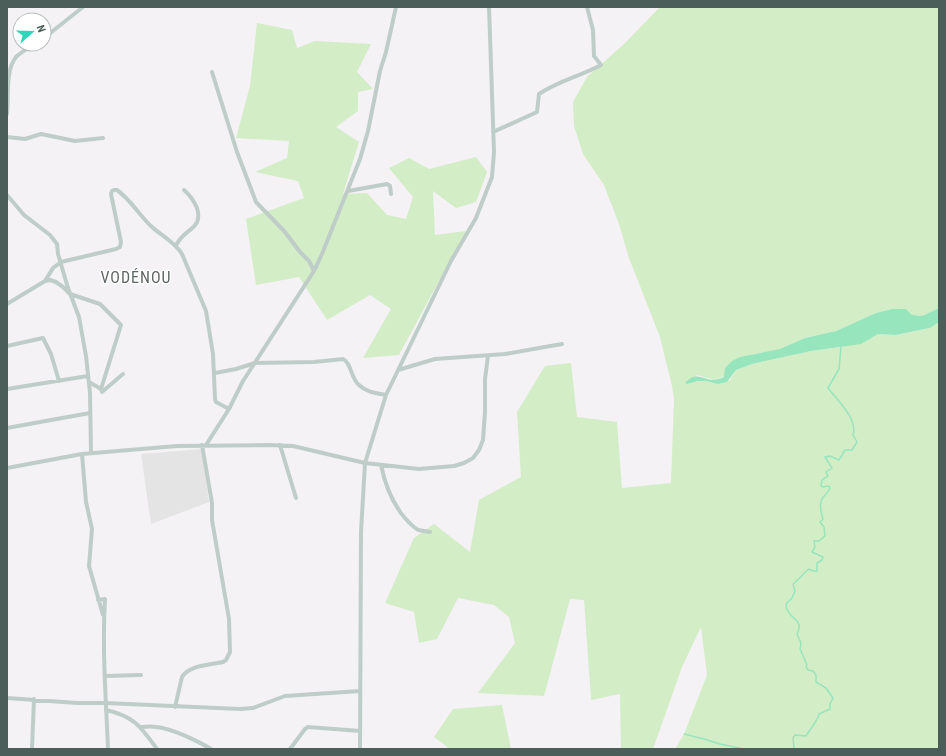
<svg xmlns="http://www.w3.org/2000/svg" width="946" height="756" viewBox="0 0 946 756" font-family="'Roboto Condensed',sans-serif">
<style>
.education{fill:#e5e4e5}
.green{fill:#d3edc6}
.water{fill:#97e5bd}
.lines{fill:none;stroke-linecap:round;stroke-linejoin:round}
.stream{stroke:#97e5bd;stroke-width:1.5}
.minor{stroke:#bfcdc9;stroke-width:4}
.labels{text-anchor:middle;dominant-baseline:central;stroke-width:3;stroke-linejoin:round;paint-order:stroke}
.quarter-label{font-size:16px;letter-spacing:1px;fill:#5f6765;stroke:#fff}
</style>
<rect width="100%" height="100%" fill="#f4f2f4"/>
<path class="education" d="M202 449 209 502 151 524 141 454Z"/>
<path class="green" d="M660 7H939V308L922 316 912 315 906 309H892L876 313 836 331 805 338 781 349 740 357 725 368V376L714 380 697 375 687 384 698 381H706L718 384 727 382 730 380 736 370 752 364 811 351 841 347 871 338 878 334 897 335 930 328 939 322V749H675L684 734 707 675 701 627 682 667 653 749H621L620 694 591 700 584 600 570 599 544 696 478 693 515 643 509 617 494 605 458 598 437 639 419 643 414 612 385 603 414 538 434 524 470 552 479 500 521 477 517 412 545 366 571 363 577 417 617 422 622 488 671 483 674 399 672 386 660 337 629 258 619 224 604 185 583 154 574 126 573 102 587 77 624 44Z
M257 23 292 30 297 48 315 41 371 44 357 72 373 89 358 92V111L336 127 359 142 343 194 367 193 387 215 406 219 413 197 389 168 409 158 429 169 476 157 487 172 476 202 456 208 433 191 435 235 466 231 399 355 363 358 391 309 370 295 327 320 299 277 256 285 246 219 304 198 298 181 255 172 287 158 289 141 236 138 250 86Z
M502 705 511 749H450L434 737 453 709Z"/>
<path class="water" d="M939 308V322L930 328 920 330 896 335 878 334 861 344 811 351 752 364 736 370 727 382 718 384 706 381H698L687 384 685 383C696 372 699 378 712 380 716 380 721 378 724 377L725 368 732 361 740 357 780 349 805 338 836 331 876 313 892 309H906L912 315 922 316Z"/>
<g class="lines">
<path class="stream" d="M684 734 704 739 720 744 744 749
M792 749 794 748 793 738 795 735 806 736C810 729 817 722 819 714L830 709V704L833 698 826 688 816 682V675L813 671 808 670 806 667 807 665 800 649 801 643 797 634C804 620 793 621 788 611 786 609 786 607 786 604L792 598 795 591 793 584C799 580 803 573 809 569L813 571H817V563L822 560 823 557 812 552 815 547 814 541H819L825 536 824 527 820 522 823 519C821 513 819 505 822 499 824 495 828 493 830 488L829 486 823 487 821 486 822 480 828 476 826 472 832 468 825 457 830 456 839 460 845 450H852L857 442 853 435C858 419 838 401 828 388L839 369 841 347"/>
<path class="minor" d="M44 38 83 7
M212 72 237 152 256 202 285 232 300 252 309 261 314 271
M7 114C9 97 5 70 16 57 21 52 29 48 35 44
M493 132 537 112 539 94C558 81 581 76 601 65L594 56 593 30 587 7
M7 137 25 139 41 134 75 141 103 138
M348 191 387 184 390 186 391 194
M7 195 24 215 50 235 57 244 58 254 68 288 79 317 86 356 90 393 91 453
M176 246C182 229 204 230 197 208 194 201 191 196 184 190
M45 281 53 268 61 262 116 249 120 247 121 242 111 194 112 191 114 190H117C131 200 139 215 152 227 162 236 175 242 182 254L206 311 213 354 215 399 216 402 229 409
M7 304 45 281 50 280 56 282 63 287 70 294 100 304 121 325 101 389 102 392 123 374
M7 346 43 338 51 354 59 381
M398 370 435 359 505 354 562 344
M215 373 236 369 255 363 314 362 343 359C351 362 351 379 359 385 366 392 376 393 386 395
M89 382 101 389
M7 389 88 376
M7 428 90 413
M206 445 229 409 243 381 314 271 322 254 360 159 368 131 380 71 386 52 396 7
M280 445 296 498
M82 454 86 502 92 529 89 566 103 615
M381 465C386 489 395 511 414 527L418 530 430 532
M7 468 82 454 177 446 269 445 293 446 365 463 419 469 454 466 464 463 473 458 479 450 483 440 485 412V379L488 356
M98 600 105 599C102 649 106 699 108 749
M105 676 141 675
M7 698 77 703H105L240 709 253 708 285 696 360 691
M175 707 182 677C189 665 210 665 223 662L226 660 230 652 229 619 212 520V503L202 445
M106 710C134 716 141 727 157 749
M140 727C145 727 151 726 156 727 171 728 198 741 211 749
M32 749 34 699
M290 749 305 729 308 727 360 731
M360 749 361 532 365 463 386 395 451 261 476 218 492 177 494 152 489 7"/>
</g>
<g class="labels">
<g class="quarter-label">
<text x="136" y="277">VODÉNOU</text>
</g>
</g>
<rect width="946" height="756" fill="none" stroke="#4b5e59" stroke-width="16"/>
<g transform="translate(32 32) rotate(70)"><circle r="19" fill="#ffffff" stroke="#b7bfbd"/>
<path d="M0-3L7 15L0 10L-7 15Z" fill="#2bd6b9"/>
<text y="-6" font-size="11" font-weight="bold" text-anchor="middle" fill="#4b5e59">N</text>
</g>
</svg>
